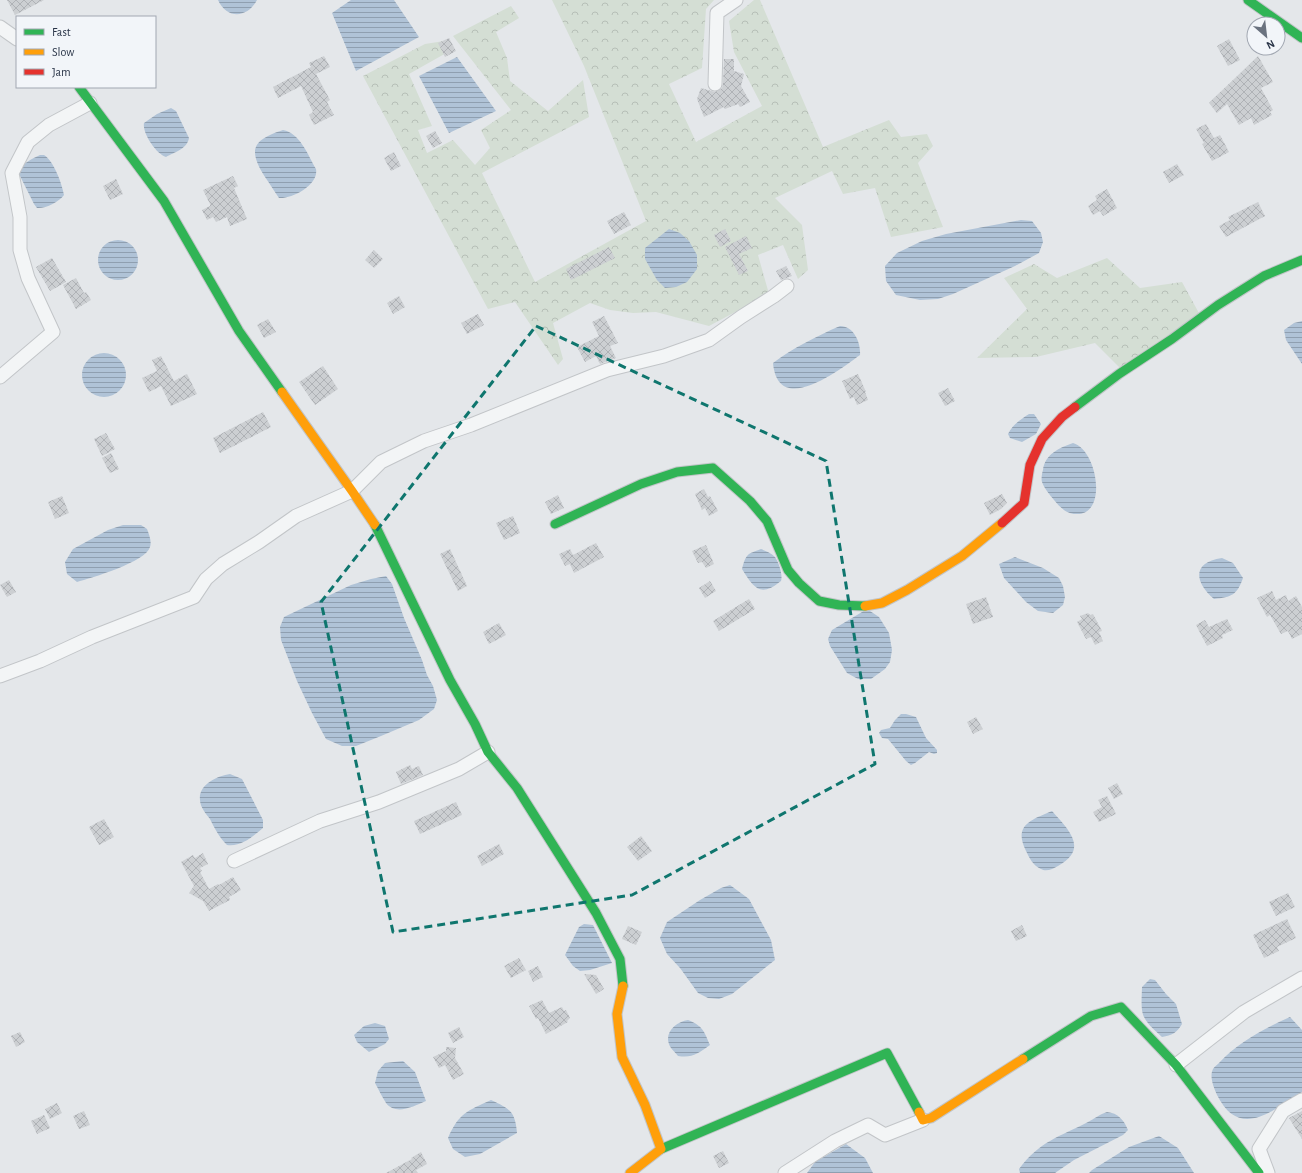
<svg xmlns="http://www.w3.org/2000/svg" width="1302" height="1173" viewBox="0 0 1302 1173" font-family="'Alegreya Sans',sans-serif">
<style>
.forest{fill:url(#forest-crowns)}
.water{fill:url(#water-rules)}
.building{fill:url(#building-cross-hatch)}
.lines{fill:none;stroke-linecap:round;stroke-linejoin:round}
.street-casing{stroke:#c2c5c8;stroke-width:15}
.fast-casing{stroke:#c2c5c8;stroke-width:11}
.slow-casing{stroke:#c2c5c8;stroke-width:11}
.jam-casing{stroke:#c2c5c8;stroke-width:11}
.street{stroke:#f3f5f6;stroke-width:13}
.fast{stroke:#30b455;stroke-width:9}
.slow{stroke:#ff9f0a;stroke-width:9}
.jam{stroke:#e5322d;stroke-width:9}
.marked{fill:none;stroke:#0f766e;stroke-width:3;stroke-dasharray:8 5;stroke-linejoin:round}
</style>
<defs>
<pattern id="forest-crowns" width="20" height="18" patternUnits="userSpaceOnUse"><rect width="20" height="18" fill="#d4ded4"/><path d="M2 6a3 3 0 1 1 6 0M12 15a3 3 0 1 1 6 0" fill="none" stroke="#b6bfb7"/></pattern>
<pattern id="water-rules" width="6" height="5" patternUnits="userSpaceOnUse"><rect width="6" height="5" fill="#b0c3d7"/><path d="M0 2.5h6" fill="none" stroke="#8f9fb0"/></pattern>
<pattern id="building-cross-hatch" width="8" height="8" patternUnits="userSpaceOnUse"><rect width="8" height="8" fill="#cccfd2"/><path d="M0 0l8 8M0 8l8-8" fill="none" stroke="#afb2b6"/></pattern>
</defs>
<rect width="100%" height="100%" fill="#e4e7ea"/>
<path class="forest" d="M552 0H714L706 9 702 68 669 84 696 142 762 106 734 52 729 21 754 0H760L823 147 889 120 901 137 927 134 933 146 918 163 943 227 891 237 875 188 843 194 832 171 775 198 802 225 808 270 798 279 783 245 758 255 769 294 709 326 656 312 633 313 610 310 590 303 553 323 563 359 558 365 515 302 488 309 363 76 425 44 444 41 448 52 409 74 432 126 418 130 427 153 453 140 475 165 490 148 481 130 511 110 453 36 511 6 519 18 496 32 507 58 510 81 548 111 583 80 589 117 482 173 535 282 646 221 584 66Z
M1107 258 1140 288 1182 282 1200 315 1120 368 1095 343 1036 357 977 358 1027 309 1004 278 1034 264 1057 278Z"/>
<path class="water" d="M218 0H257C248 18 227 20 218 0Z
M351 0H394L419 37 356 71 332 13Z
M457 57 496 111 449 133 419 76Z
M171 108 176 111 189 138C187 149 175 152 166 157 156 154 142 133 144 123L157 114Z
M283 130C300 133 308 155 316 169 319 185 292 199 279 198 274 191 270 184 265 177 248 150 252 140 283 130Z
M40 155H44C54 161 62 184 64 195 59 202 45 209 37 208L34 204 18 172C22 163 32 159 40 155Z
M1021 220 1032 221 1041 233 1043 242 1039 253 1015 266 953 294 938 299 920 300 896 295 886 281 885 266 897 253 922 241 946 234Z
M669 229 680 233 689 241 697 255V269L687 282 676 287 665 288 657 280 645 259V248Z
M98 260a20 20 0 1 1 40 0a20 20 0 1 1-40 0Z
M1302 321V364L1286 340 1284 330 1294 323Z
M840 326C854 326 861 343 860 355 838 371 778 417 773 363 793 348 817 336 840 326Z
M82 375a22 22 0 1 1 44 0a22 22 0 1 1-44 0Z
M1029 414H1034L1041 424 1036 434 1022 442 1010 438 1008 434C1013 424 1020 420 1029 414Z
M1073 443C1098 450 1108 516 1076 514 1066 514 1060 507 1054 500 1050 495 1044 488 1042 482 1041 479 1042 473 1043 470 1045 454 1059 448 1073 443Z
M123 525H141L147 529C149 534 152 542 150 547 146 562 91 578 77 582L67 574 65 562 73 549 108 530Z
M761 549C766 551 771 553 775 557 779 563 783 575 781 581 760 598 754 588 742 569 746 554 747 554 761 549Z
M1015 557 1043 568 1059 578 1063 586 1065 597 1063 605 1053 613 1038 611 1026 602 1004 578 999 564Z
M1222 558 1233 563 1243 578C1237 595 1232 597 1214 599 1194 582 1192 562 1222 558Z
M386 576 392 584 404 618 422 660 427 675 433 686 437 700 434 709 419 720 381 736 356 746H342L326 739 312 713 297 681 281 640 280 627 284 617 351 585 371 579Z
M867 609 879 617 889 633 892 650 890 662 885 669 871 679H858L847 673 830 646 828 639 832 630Z
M901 714H906L916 717 926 738 937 750V753L934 754 929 752 915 763 911 765 906 761 888 739 882 738 879 733 881 730 890 728 895 720Z
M230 774 242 779 263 820V828C252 837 241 847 227 845 219 837 215 829 210 819 206 814 200 807 200 800 198 785 217 776 230 774Z
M1052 811C1069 830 1089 849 1058 866 1053 869 1046 872 1041 869 1033 866 1029 857 1026 851 1013 825 1031 820 1052 811Z
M730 885 749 899 771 940 775 960 732 994 719 999 708 998 698 993 680 968 667 954 660 938 667 922 700 900 721 888Z
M584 924 593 925 612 963 590 970 580 971 573 966 565 955 579 927Z
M1150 979 1155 980 1166 994 1176 1004 1182 1024C1177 1033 1172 1035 1162 1037 1140 1017 1141 1016 1142 987Z
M1290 1017 1302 1030V1092C1273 1110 1240 1141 1217 1095 1214 1088 1209 1077 1213 1069 1214 1067 1217 1065 1219 1063 1238 1042 1265 1028 1290 1017Z
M688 1020C703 1026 704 1031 710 1045 697 1054 693 1058 678 1056 676 1053 673 1051 671 1048 662 1034 675 1022 688 1020Z
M375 1023 385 1026 389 1039 385 1044 369 1052 357 1042 354 1035 364 1026Z
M403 1061 415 1072 426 1101C414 1106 396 1116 386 1103 382 1097 379 1090 375 1083L378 1071 385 1063Z
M491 1100C510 1109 515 1111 517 1133L480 1154 465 1157 453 1149 448 1138C459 1113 467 1111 491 1100Z
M1107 1112C1118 1113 1124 1120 1128 1130L1123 1135 1074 1160 1055 1173H1020L1019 1169C1040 1141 1059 1137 1088 1122 1094 1119 1100 1114 1107 1112Z
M1159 1136 1178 1148 1194 1173H1089L1092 1170 1129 1147Z
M846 1144 865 1158 873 1173H807L815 1162Z"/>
<path class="building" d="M7 0H44L15 15Z
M449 38 456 51 445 57 438 43Z
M1229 39 1240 60 1228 66 1217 46Z
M324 56 330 67 316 74 330 100 327 102 334 115 314 125 309 115 313 112 301 86 278 98 273 87 311 67 309 63Z
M1258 56 1273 82 1261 88 1273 110 1270 112 1272 115 1254 125 1251 118 1239 125 1227 104 1217 113 1209 103Z
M724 59H734V71L744 74 741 86 750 102 740 107 738 104 725 109 724 107 704 117 697 99 701 88 715 92 722 88 723 84Z
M1206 124 1214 138 1220 135 1229 152 1212 161 1202 144 1204 143 1196 129Z
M435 131 442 143 433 148 426 136Z
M394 152 401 166 391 171 384 158Z
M1177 164 1184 175 1169 183 1163 172Z
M233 176 238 186 234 188 247 219 230 226 227 217 216 222 213 217 207 220 202 210 210 206V204L203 190Z
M116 179 123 194 110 200 103 186Z
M1107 189 1117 208 1103 216 1100 211 1093 215 1088 206 1097 200 1095 196Z
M1258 202 1265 216 1226 237 1219 226 1230 220 1228 217Z
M624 212 631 225 614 234 607 221Z
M725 229 731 241 720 247 714 235Z
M746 236 752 248 739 254 748 271 739 275 725 247Z
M609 247 615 258 571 280 566 269Z
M374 250 383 259 374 268 365 260Z
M52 258 66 282 50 291 36 267Z
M786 266 792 276 781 280 776 271Z
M76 278 84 293 86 292 91 300 76 309 63 285Z
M399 296 405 307 393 314 387 303Z
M478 314 484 325 467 334 461 323Z
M604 316 618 343 610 346 616 358 600 364 596 356 585 362 577 347 599 336 592 322Z
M268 319 276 332 264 338 257 325Z
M161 356 174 381 187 374 197 394 171 406 161 386 149 392 142 378 157 371 152 360Z
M323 366 338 389 315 405 299 382Z
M858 374 866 392H865L868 400 857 405 854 397 850 399 842 381Z
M948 388 955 401 945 406 938 393Z
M263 412 271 427 220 453 213 438Z
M106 433 115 449 102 456 94 439Z
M111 453 119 469 110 473 102 458Z
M704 489 708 497 710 496 718 511 709 516 705 508 702 510 695 494Z
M1002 494 1007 503 1001 509 990 515 984 503Z
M558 495 564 508 551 514 545 502Z
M62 496 69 513 55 519 48 502Z
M513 516 520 533 504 540 496 523Z
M596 543 604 557 574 573 570 564 565 566 559 554 570 549 573 555Z
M706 545 714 564 706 568 702 562 698 563 692 551Z
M450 549 467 586 458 591 440 554Z
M9 580 16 592 7 597 0 585Z
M710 581 716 591 705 598 699 588Z
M1272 591 1276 600 1286 595 1288 601 1296 596 1302 607V634L1292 639 1288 631 1281 634 1270 615 1267 617 1257 598Z
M986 597 993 617 973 624 966 604Z
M749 599 755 609 719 631 713 621Z
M1088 613 1090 615 1093 614 1102 631 1099 632 1103 641 1095 645 1091 637 1086 639 1077 622 1082 619 1080 616Z
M1227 619 1233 630 1222 635 1223 638 1207 646 1196 625 1205 620 1209 627Z
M499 623 506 635 489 644 483 632Z
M976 717 983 729 973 734 967 722Z
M410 765 412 769 419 766 423 775 401 784 396 772Z
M1117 783 1123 794 1114 799 1108 788Z
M1107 796 1116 814 1099 822 1093 812 1102 807 1098 800Z
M456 802 462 815 420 834 414 821Z
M104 819 114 837 99 845 89 827Z
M641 836 652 851 638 861 627 847Z
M499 844 504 854 482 866 477 856Z
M203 853 208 864 200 868 202 871 200 872 209 889 218 884 219 885 233 877 241 890 229 897 230 900 209 911 203 901 189 893 194 886 181 862 193 855 195 858Z
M1288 893 1295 907 1276 916 1269 902Z
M1287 919 1296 938 1277 947 1279 951 1264 958 1253 935Z
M1022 925 1027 936 1016 941 1011 931Z
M628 926 642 932 636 945 622 939Z
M519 958 526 970 511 978 504 966Z
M538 966 543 977 533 982 528 971Z
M584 974 596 975 604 989 596 994Z
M542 1000 549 1013 562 1007 564 1011 566 1010 570 1018 567 1021 568 1022 546 1034 538 1018 536 1019 529 1006Z
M459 1027 464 1037 453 1043 448 1033Z
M20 1032 25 1042 16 1047 11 1036Z
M446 1047 456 1048 455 1058 464 1074 453 1080 445 1065 439 1068 433 1057 446 1051Z
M57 1103 62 1113 50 1119 45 1109Z
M84 1111 90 1125 79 1129 73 1116Z
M1302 1111V1139L1289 1118Z
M44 1115 50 1128 37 1134 31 1121Z
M723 1151 729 1163 719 1168 713 1156Z
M421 1152 427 1164 416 1170 418 1173H386L412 1159 411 1158Z"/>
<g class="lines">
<defs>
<path id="street" d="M0 27 17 39
M715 84 717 13 736 0
M0 377 53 332 28 278 20 250V217L12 173 28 142 49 125 90 103
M0 676 40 661 92 637 194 597 206 579 223 564 259 542 296 516 352 491 381 462 424 441 471 425 607 370 664 356 709 340 741 317 774 296 787 286
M234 861 320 821 379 802 459 769 488 752
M1176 1065 1244 1012 1302 978
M785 1173 835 1141 868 1125 885 1135 923 1120
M1268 1173 1259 1149 1283 1111 1302 1100"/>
<path id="fast" d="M1248 0 1302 38
M79 87 164 201 239 331 282 392
M1075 407 1119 374 1172 339 1218 305 1264 276 1302 260
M555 524 641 484 677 472 713 468 750 501 767 521 788 570 799 583 819 601 839 605 865 606
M375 525 450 680 475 724 488 752 517 788 596 913 620 959 623 986
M1023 1059 1091 1016 1121 1007 1176 1065 1259 1173
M661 1149 887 1053 919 1112"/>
<path id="slow" d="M282 392 352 491 375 525
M865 606 882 603 907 590 962 556 1002 523
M623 986 617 1014 622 1057 645 1105 661 1149 630 1173
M919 1112 923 1120 931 1118 1023 1059"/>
<path id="jam" d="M1002 523 1024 503 1030 465 1042 439 1062 417 1075 407"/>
</defs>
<use href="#street" class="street-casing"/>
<use href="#fast" class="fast-casing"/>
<use href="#slow" class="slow-casing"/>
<use href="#jam" class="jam-casing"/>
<use href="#street" class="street"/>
<use href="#fast" class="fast"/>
<use href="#slow" class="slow"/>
<use href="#jam" class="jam"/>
</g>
<path class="marked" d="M536 326 826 461 875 764 632 895 393 932 321 602Z"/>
<rect x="16" y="16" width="140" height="72" fill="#f2f5f9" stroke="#a1a7b1"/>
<rect x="24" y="29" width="20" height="6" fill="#30b455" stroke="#a1a7b1"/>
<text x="52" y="36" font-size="12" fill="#283346">Fast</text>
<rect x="24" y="49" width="20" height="6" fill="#ff9f0a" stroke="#a1a7b1"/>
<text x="52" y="56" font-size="12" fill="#283346">Slow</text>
<rect x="24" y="69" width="20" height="6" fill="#e5322d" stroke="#a1a7b1"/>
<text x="52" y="76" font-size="12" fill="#283346">Jam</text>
<g transform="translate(1266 36) rotate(152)"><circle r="19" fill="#f2f5f9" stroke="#a1a7b1"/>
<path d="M0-3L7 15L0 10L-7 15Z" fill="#6a727f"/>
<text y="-6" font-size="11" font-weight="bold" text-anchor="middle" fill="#283346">N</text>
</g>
</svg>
